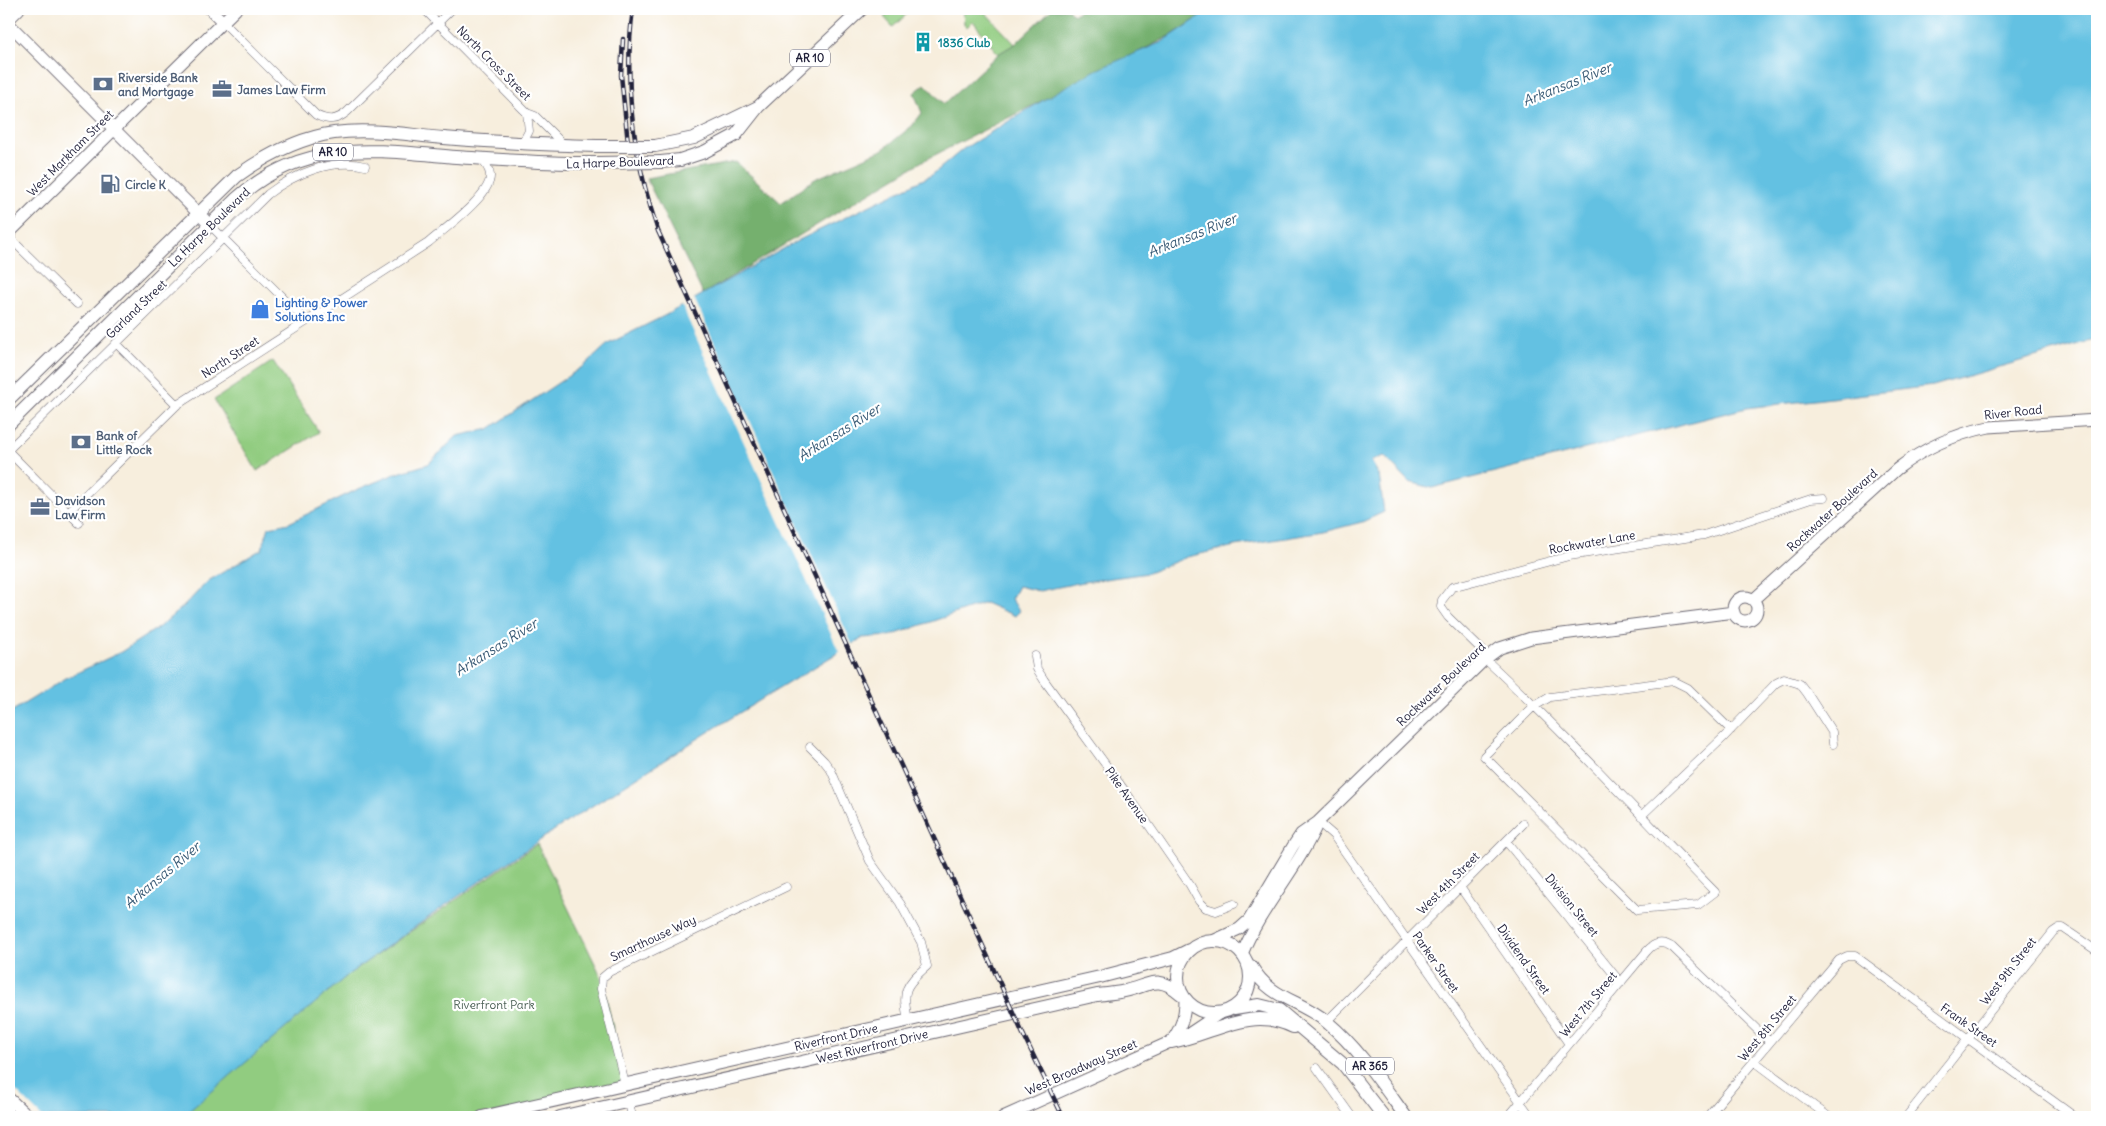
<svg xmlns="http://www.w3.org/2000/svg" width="2106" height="1126" viewBox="0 0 2106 1126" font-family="Delius,sans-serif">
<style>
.green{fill:#91cc80;stroke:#5a775e}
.forest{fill:#74b06e;stroke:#4b6954}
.water{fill:#64c1e2;stroke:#43728e}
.pier{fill:#f7eedd}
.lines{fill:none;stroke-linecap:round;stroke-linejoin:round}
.street-casing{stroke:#6d6974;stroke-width:9}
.secondary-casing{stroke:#6d6974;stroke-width:13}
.primary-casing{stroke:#6d6974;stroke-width:14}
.street{stroke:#fff;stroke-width:8}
.secondary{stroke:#fff;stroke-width:11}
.primary{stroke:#fff;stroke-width:12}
.rail-casing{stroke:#22223b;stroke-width:4.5}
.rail{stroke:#fff;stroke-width:2.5;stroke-dasharray:8;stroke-linecap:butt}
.primary-bridge-casing{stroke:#6d6974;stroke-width:14;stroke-linecap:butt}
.primary-bridge{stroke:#fff;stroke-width:12}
.labels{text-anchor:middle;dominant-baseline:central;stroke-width:4.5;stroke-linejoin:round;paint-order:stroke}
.shield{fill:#fff;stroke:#646476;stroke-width:1}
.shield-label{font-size:11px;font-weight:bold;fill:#22223b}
.culture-label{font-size:12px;font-weight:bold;fill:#0d838f;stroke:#fff;text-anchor:start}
.street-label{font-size:12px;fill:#22223b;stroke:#fff}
.service-label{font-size:12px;font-weight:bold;fill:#4e5e75;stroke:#fff;text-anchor:start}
.shop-label{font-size:12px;font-weight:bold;fill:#366cbe;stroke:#fff;text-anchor:start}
.park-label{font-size:12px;fill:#495e53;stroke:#fff}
.water-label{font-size:14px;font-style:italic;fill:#395a75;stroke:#fff}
</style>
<rect width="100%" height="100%" fill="#fff"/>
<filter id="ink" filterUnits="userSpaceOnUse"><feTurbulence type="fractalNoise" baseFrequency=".02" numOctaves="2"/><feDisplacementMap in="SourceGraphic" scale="10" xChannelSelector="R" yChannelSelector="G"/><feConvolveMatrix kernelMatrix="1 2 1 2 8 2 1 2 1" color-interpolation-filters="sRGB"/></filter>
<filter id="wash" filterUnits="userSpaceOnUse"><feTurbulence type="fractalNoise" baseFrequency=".0096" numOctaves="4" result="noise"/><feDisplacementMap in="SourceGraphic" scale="20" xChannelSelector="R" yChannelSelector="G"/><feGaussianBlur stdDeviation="1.12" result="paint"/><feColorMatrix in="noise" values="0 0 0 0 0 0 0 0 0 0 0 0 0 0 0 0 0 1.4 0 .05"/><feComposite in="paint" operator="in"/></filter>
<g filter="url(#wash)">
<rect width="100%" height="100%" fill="#f7eedd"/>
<path class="green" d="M892 9H910L911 10 893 27 884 17Z
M960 9H982L1015 44 998 54 973 21 967 27 964 24 963 11Z
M273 361 319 432 257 471 214 400Z
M537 844 602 978 625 1084 480 1117H181L349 974Z"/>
<path class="forest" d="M1052 9H1068L1074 15 1081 9H1212L1172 35 921 162 703 294 646 178 736 162 781 203 815 179 882 150 912 126 922 113 914 93 925 84 944 104 998 54 1015 44Z"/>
<path class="water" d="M1212 9H2097V339L1933 386 1746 408 1432 488 1409 482 1384 456 1371 461 1379 475 1384 512 1362 522 1323 532 1235 546 1187 557 1148 573 1083 582 1039 591 1018 586 1011 599 1020 611 1015 616 985 603 890 636 862 638 718 726 562 825 450 902 349 974 182 1117H9V713L66 678 121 652 159 627 184 606 208 581 262 549 269 527 289 523 356 490 395 474 428 464 457 436 489 429 585 365 608 344 666 315 799 240 932 175 963 149 1060 90 1096 70 1162 42Z"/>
<path class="pier" d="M693 296 853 646 840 654 681 304Z
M9 1084 42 1117H9Z"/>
</g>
<g filter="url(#ink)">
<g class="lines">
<defs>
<path id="street" d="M424 9 527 113 535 116 564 145
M223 22 316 115C328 121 336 121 347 112L452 9
M522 144 529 131 527 113
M210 225 306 321
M9 237 77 304
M116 343 177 405
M9 449 268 194C294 174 332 158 365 166
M9 452 79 523
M68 512 177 405 428 243C443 230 492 195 490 175 489 167 485 163 480 159
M1035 656 1037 669 1044 680 1130 798 1190 885 1199 901 1206 908 1216 911 1234 904
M1488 656 1448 617 1441 607 1442 600 1452 587 1569 556 1704 535 1811 499 1824 498
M1485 659C1565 733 1639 814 1715 892L1698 905 1637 910 1484 756 1533 707 1550 697 1674 681 1688 688 1731 730
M810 747 824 761 831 770 870 861 900 903 921 942 927 966C904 986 902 991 908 1020
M1641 816 1724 737 1776 683 1784 679 1800 684 1807 693 1832 732 1833 744
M1318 822 1333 835 1531 1117
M1506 841 1621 983
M1460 887 1569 1044
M1326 1022 1523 824
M1754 1061 1829 1117
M1317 1068 1352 1117
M625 1084 601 989 602 978 609 972 786 887
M629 1102 632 1117
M1508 1117 1647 951C1655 942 1662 941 1672 947L1770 1042
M1707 1117 1839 960 1847 956H1855L2075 1117
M1906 1117 2053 932 2059 928H2063L2097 951"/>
<path id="secondary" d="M210 9 223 22
M9 19 19 9
M9 24 210 225
M9 233 236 9
M1733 609a12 12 0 1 1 24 0a12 12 0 1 1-24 0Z
M1753 600 1897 469C1924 448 1955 434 1989 427L2097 420
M1215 940 1239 929 1249 920 1293 846 1301 834 1318 822 1485 659 1500 648 1531 638 1734 612
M1242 954C1261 907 1298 869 1318 822
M1171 1042C1181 1028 1185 1017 1185 1000
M1003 1117 1190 1033 1220 1013"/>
<path id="primary" d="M655 146 694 138 758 107
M661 162 680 160 704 152 736 135 758 107 862 9
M9 399 237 176C265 156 299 138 334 133 370 128 408 135 444 138 495 142 546 145 597 146
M9 424 236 199C304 138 372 150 456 157 503 160 550 164 597 163
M1178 977a36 36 0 1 1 72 0a36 36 0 1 1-72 0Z
M1251 966C1271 1000 1299 999 1327 1022 1359 1049 1382 1084 1406 1117
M1234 1009 1259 1005 1279 1010 1343 1064 1384 1117
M1171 1042C1213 1035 1250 1005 1293 1027
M9 1099 28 1117
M482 1117 1100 977 1173 958 1189 950
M560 1117 1097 995C1106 994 1116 993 1125 991 1150 985 1158 974 1181 994"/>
</defs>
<use href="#street" class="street-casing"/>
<use href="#secondary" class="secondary-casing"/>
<use href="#primary" class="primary-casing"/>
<use href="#street" class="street"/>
<use href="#secondary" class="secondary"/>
<use href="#primary" class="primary"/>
<defs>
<path id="rail" d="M633 9C623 84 634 160 658 231L1023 1034 1063 1117
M623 39 621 75 628 143"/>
</defs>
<use href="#rail" class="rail-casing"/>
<use href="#rail" class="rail"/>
<defs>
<path id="primary-bridge" d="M597 146H655
M597 163 661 162"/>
</defs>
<use href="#primary-bridge" class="primary-bridge-casing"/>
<use href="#primary-bridge" class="primary-bridge"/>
</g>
</g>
<defs>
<symbol id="building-bare" viewBox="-9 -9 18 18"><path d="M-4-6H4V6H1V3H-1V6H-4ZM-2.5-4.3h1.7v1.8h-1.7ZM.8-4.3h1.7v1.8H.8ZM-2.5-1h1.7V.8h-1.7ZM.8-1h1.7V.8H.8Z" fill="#0f9aa8" stroke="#fff" stroke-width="2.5" paint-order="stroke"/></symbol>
<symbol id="bank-bare" viewBox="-9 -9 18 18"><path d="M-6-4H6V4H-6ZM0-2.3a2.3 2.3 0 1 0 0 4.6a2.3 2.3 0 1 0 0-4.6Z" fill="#5c6f8a" stroke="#fff" stroke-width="2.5" paint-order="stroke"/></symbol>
<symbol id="office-bare" viewBox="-9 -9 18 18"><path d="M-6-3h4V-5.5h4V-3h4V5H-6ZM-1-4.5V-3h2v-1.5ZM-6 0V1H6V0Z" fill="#5c6f8a" stroke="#fff" stroke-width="2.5" paint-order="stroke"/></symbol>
<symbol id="fuel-bare" viewBox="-9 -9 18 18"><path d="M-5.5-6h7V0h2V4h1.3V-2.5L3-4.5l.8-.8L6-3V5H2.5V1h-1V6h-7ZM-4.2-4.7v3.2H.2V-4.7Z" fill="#5c6f8a" stroke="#fff" stroke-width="2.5" paint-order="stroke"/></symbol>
<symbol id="shop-bare" viewBox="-9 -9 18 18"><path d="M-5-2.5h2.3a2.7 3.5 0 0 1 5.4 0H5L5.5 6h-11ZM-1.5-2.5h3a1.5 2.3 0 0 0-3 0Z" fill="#3f7fe0" stroke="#fff" stroke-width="2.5" paint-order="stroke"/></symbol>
</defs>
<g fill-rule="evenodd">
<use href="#building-bare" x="909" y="28" width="28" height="28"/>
<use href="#bank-bare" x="89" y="70" width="28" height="28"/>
<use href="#office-bare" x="208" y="75" width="28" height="28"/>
<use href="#fuel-bare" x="96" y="170" width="28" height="28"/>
<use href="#shop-bare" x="246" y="295" width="28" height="28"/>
<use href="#bank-bare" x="67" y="428" width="28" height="28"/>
<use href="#office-bare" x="26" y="493" width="28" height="28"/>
</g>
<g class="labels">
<g class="shield">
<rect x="790" y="49.5" width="40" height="17" rx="4"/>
<rect x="313" y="143.5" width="40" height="17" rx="4"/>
<rect x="1346" y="1057.5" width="48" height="17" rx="4"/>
</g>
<g class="shield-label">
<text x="810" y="58">AR 10</text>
<text x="333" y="152">AR 10</text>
<text x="1370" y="1066">AR 365</text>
</g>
<g class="culture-label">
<text x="938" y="42">1836 Club</text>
</g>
<g class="street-label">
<text transform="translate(494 63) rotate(45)">North Cross Street</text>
<text transform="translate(70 153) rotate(-45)">West Markham Street</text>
<text transform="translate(620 162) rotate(-2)">La Harpe Boulevard</text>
<text transform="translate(209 227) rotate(-44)">La Harpe Boulevard</text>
<text transform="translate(136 309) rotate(-44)">Garland Street</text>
<text transform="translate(230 357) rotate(-33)">North Street</text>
<text transform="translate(2013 412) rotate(-6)">River Road</text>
<text transform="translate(1832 510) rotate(-42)">Rockwater Boulevard</text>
<text transform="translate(1592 542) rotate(-10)">Rockwater Lane</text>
<text transform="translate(1441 684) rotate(-43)">Rockwater Boulevard</text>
<text transform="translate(1127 795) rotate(55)">Pike Avenue</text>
<text transform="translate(1448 883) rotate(-45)">West 4th Street</text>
<text transform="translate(1572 905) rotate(51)">Division Street</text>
<text transform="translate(653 938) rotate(-25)">Smarthouse Way</text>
<text transform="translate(1524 959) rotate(55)">Dividend Street</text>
<text transform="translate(1436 962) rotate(55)">Parker Street</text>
<text transform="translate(2008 971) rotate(-52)">West 9th Street</text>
<text transform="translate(1588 1004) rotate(-50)">West 7th Street</text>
<text transform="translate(1969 1025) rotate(35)">Frank Street</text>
<text transform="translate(1767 1028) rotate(-50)">West 8th Street</text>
<text transform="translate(836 1037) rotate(-13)">Riverfront Drive</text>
<text transform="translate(872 1046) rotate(-13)">West Riverfront Drive</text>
<text transform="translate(1081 1067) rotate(-24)">West Broadway Street</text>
</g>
<g class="service-label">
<text x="118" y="77">Riverside Bank<tspan x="118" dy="14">and Mortgage</tspan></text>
<text x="237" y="89">James Law Firm</text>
<text x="125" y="184">Circle K</text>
<text x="96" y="435">Bank of<tspan x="96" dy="14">Little Rock</tspan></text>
<text x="55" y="500">Davidson<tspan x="55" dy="14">Law Firm</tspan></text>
</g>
<g class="shop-label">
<text x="275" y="302">Lighting &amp; Power<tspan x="275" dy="14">Solutions Inc</tspan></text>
</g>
<g class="park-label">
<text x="494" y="1004">Riverfront Park</text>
</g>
<g class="water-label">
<text transform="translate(1567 84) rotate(-22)">Arkansas River</text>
<text transform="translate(1192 235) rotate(-22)">Arkansas River</text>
<text transform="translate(839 432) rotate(-32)">Arkansas River</text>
<text transform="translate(496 647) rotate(-32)">Arkansas River</text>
<text transform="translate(162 875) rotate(-40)">Arkansas River</text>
</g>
</g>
<rect width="2106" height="1126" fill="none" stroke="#fff" stroke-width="30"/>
</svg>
